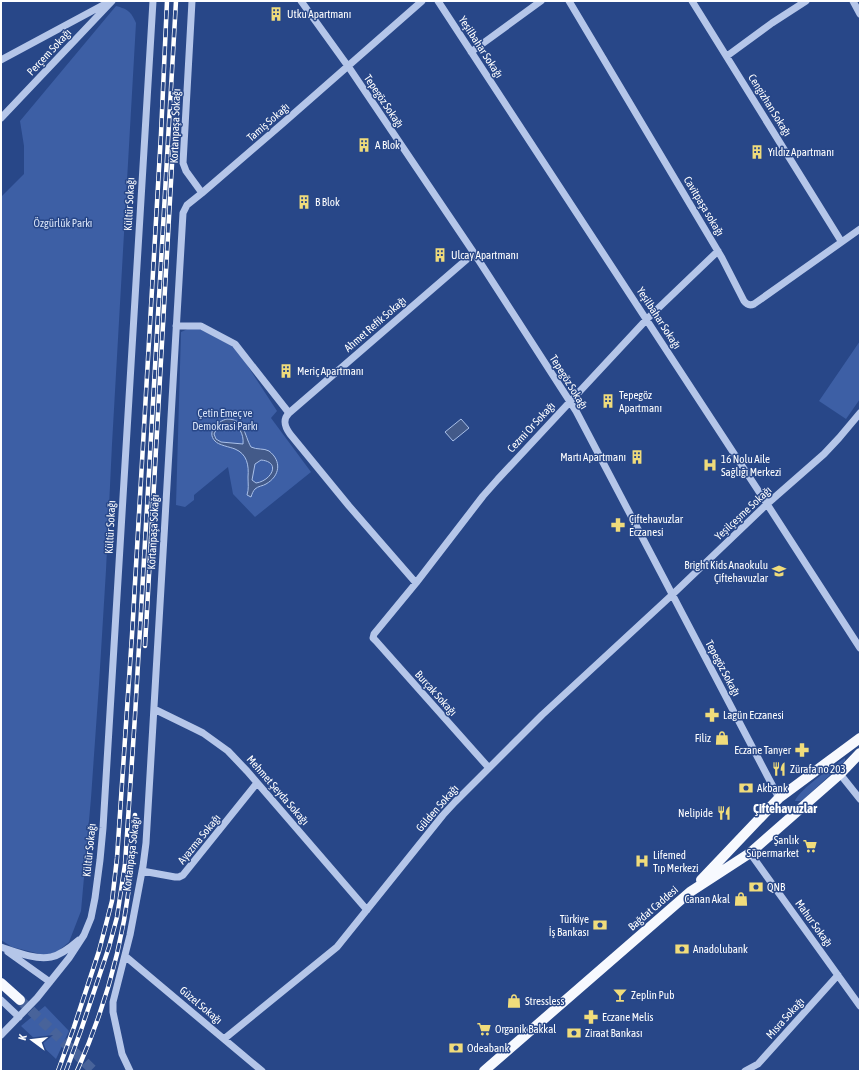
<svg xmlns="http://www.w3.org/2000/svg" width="861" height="1072" viewBox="0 0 861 1072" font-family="'Asap Condensed',sans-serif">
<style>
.green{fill:#3d5fa5}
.water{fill:#435a89;stroke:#a9c0e9;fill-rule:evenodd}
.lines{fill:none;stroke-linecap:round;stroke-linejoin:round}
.major-tunnel{stroke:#48639a;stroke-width:10;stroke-dasharray:10 5;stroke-linecap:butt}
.minor{stroke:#b5c6e9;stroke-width:7}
.major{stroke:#f7f9fe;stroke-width:10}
.rail-casing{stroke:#fff;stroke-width:4.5}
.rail{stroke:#284788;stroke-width:3;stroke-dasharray:9;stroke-linecap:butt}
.labels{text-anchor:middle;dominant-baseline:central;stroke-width:3;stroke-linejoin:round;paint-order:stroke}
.poi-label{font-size:11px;fill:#fff;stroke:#284788;text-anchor:start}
.street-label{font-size:11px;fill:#fff;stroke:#284788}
.park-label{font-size:11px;fill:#d8e3f7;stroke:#284788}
.quarter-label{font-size:13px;font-weight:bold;fill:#fff;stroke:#284788}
</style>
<rect width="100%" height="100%" fill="#284788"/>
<path class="green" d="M116 6C127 9 131 11 136 23L112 444 106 570 99 684 91 798 81 911 69 942 57 952 44 955 12 947 1 940V197L24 174V146L20 121Z
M194 326 236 348 277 411 271 418 311 472 255 517 233 494 228 467 194 495V500L185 507 176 505 181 332Z
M860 341V399L846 419 819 401Z
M845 758V761L804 799 800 801H795C799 790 834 765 845 758Z
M45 1006 69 1031 56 1059 21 1026Z"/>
<path class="water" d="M227 419C245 419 244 435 251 447 257 450 264 448 269 451 282 461 280 476 266 484 263 486 258 486 255 489 253 491 252 494 251 497L247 495C249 489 248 484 248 477 249 465 247 454 235 449 230 447 218 445 215 441 206 432 218 421 227 419ZM228 424C239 424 244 434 243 444L221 442 216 439 214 434 216 430ZM261 460C282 462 271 481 256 483L252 480 255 464Z
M461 419 469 428 453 441 445 432Z"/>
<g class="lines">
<path class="major-tunnel" d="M20 1000 94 1071"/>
<path class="minor" d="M301 1 350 69 474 253 576 411 779 798
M438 1 767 504 860 648
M569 1 722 258 744 301C747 305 750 306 754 304L860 229
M692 1 841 241
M853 1 860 14
M471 52 541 1
M727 56 772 23 806 1
M1 60 107 3
M1 118 112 1
M202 193 282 124 422 1
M176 326H201L235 344 289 413
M416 583 349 506 290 434C285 427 282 420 289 413L474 253
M154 709 195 729 203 733 228 751 247 771 367 910
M489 768 376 641 373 638 374 634 416 583 483 496 498 479 647 319 718 251
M840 774 860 799
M750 853 860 1006
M142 871 175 877H179L183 875 257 783
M1 947C16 952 35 960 51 957 61 955 71 947 79 940
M8 952 50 982
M125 956 262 1071
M1 1000 19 1017
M1 1035 37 998 69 958 84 935 91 918 95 898 100 860 103 828 153 1
M224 1039 337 947 443 815 455 802 542 715 673 594 767 504 824 454 839 438 860 413
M130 1071 122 1054 113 1012V1002L130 935 143 866 146 843 183 213 187 205 202 193 186 171 183 163 192 1
M745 1071 758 1064 838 975"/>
<path class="major" d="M701 880 779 798 860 738
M1 983 20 1000
M484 1071 690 892 750 853 840 774 860 753"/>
<defs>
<path id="rail" d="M145 646 173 146
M58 1071 74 1027 99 951 112 901 117 858 132 635 161 134 167 1
M66 1071 81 1030 109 947 117 917 125 864 135 716 176 1
M77 1071C103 1013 121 951 129 888 132 864 133 840 135 815"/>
</defs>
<use href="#rail" class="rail-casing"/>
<use href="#rail" class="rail"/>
</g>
<defs>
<symbol id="building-bare" viewBox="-9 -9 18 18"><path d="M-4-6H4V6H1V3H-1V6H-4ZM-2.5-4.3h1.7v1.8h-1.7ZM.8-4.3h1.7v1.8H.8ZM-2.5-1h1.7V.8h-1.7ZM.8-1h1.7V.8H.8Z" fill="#f0dc7b" stroke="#284788" stroke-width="2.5" paint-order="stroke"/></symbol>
<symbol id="hospital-bare" viewBox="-9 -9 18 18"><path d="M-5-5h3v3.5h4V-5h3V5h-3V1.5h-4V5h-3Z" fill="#f0dc7b" stroke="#284788" stroke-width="2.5" paint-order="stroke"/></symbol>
<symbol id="pharmacy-bare" viewBox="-9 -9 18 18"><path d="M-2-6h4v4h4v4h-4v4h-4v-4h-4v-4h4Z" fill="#f0dc7b" stroke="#284788" stroke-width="2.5" paint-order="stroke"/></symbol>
<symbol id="school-bare" viewBox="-9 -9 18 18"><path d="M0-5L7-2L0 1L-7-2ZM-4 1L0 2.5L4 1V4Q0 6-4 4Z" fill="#f0dc7b" stroke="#284788" stroke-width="2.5" paint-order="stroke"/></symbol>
<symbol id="shop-bare" viewBox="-9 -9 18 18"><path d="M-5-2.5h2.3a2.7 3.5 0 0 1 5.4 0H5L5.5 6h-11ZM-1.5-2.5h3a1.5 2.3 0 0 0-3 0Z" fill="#f0dc7b" stroke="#284788" stroke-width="2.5" paint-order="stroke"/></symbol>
<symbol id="restaurant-bare" viewBox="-9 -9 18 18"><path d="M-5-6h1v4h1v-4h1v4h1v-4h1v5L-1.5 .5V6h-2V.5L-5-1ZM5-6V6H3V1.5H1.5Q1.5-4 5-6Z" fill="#f0dc7b" stroke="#284788" stroke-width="2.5" paint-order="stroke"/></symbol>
<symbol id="bank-bare" viewBox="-9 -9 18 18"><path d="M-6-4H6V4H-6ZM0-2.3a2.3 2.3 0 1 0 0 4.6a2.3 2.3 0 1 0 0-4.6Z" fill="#f0dc7b" stroke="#284788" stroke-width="2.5" paint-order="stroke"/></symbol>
<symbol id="supermarket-bare" viewBox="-9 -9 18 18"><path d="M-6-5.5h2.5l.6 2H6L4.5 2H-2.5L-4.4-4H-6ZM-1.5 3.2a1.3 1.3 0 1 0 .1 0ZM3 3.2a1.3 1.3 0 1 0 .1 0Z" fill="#f0dc7b" stroke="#284788" stroke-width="2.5" paint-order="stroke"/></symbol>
<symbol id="bar-bare" viewBox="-9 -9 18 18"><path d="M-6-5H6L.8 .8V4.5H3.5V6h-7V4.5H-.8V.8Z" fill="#f0dc7b" stroke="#284788" stroke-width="2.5" paint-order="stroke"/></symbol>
</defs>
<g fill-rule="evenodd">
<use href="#building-bare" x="266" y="4" width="20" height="20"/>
<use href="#building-bare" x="354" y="135" width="20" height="20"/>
<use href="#building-bare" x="747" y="142" width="20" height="20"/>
<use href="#building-bare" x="294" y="192" width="20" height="20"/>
<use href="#building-bare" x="430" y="245" width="20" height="20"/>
<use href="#building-bare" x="276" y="361" width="20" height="20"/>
<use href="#building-bare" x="598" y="391" width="20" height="20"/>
<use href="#building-bare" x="627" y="447" width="20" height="20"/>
<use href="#hospital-bare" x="700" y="455" width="20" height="20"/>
<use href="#pharmacy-bare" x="608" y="515" width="20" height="20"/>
<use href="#school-bare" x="769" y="561" width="20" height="20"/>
<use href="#pharmacy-bare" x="702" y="705" width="20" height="20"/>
<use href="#shop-bare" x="712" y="728" width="20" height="20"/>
<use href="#pharmacy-bare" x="792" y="740" width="20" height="20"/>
<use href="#restaurant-bare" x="769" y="759" width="20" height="20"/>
<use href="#bank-bare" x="736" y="778" width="20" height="20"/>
<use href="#restaurant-bare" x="714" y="803" width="20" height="20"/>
<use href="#supermarket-bare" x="800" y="836" width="20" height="20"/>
<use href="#hospital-bare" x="632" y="851" width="20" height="20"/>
<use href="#bank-bare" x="746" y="877" width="20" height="20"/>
<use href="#shop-bare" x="731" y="889" width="20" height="20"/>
<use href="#bank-bare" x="590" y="915" width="20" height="20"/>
<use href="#bank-bare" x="672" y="939" width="20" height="20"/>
<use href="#bar-bare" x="610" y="985" width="20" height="20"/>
<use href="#shop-bare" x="504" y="991" width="20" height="20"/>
<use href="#pharmacy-bare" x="581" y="1007" width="20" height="20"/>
<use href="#supermarket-bare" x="474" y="1019" width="20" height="20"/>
<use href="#bank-bare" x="564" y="1023" width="20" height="20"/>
<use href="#bank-bare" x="446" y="1038" width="20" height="20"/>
</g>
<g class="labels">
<g class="poi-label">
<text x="287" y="14">Utku Apartmanı</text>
<text x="375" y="145">A Blok</text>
<text x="768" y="152">Yıldız Apartmanı</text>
<text x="315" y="202">B Blok</text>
<text x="451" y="255">Ulcay Apartmanı</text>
<text x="297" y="371">Meriç Apartmanı</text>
<text x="619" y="395">Tepegöz<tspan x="619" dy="13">Apartmanı</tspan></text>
<text x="626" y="457" text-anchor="end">Martı Apartmanı</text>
<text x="721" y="459">16 Nolu Aile<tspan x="721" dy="13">Sağlığı Merkezi</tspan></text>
<text x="629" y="519">Çiftehavuzlar<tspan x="629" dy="13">Eczanesi</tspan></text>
<text x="768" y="565" text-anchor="end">Bright Kids Anaokulu<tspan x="768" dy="13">Çiftehavuzlar</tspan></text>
<text x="723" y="715">Lagün Eczanesi</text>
<text x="711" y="738" text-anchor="end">Filiz</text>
<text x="791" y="750" text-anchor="end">Eczane Tanyer</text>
<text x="790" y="769">Zürafa no 203</text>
<text x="757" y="788">Akbank</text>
<text x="713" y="813" text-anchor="end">Nelipide</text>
<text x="799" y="840" text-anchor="end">Şanlık<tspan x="799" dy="13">Süpermarket</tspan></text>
<text x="653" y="855">Lifemed<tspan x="653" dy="13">Tıp Merkezi</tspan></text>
<text x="767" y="887">QNB</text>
<text x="730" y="899" text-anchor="end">Canan Akal</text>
<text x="589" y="919" text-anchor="end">Türkiye<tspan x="589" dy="13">İş Bankası</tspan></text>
<text x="693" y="949">Anadolubank</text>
<text x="631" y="995">Zeplin Pub</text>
<text x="525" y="1001">Stressless</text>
<text x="602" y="1017">Eczane Melis</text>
<text x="495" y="1029">Organik Bakkal</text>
<text x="585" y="1033">Ziraat Bankası</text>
<text x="467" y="1048">Odeabank</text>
</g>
<g class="street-label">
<text transform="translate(481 47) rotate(57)">Yeşilbahar Sokağı</text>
<text transform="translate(49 52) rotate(-47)">Perçem Sokağı</text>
<text transform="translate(384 101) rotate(56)">Tepegöz Sokağı</text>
<text transform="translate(770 105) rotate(58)">Cengizhan Sokağı</text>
<text transform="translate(268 122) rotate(-41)">Tamiş Sokağı</text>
<text transform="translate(175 126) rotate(-88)">Kortanpaşa Sokağı</text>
<text transform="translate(129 204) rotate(-87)">Kültür Sokağı</text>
<text transform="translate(704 206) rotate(59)">Cavitpaşa sokağı</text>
<text transform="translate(659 318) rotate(57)">Yeşilbahar Sokağı</text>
<text transform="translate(375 324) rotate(-41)">Ahmet Refik Sokağı</text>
<text transform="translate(569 382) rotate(58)">Tepegöz Sokağı</text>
<text transform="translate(531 427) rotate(-47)">Cezmi Or Sokağı</text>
<text transform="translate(743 513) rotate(-43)">Yeşilçeşme Sokağı</text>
<text transform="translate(110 527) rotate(-87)">Kültür Sokağı</text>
<text transform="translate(153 532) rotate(-87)">Kortanpaşa Sokağı</text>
<text transform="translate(723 668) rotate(62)">Tepegöz Sokağı</text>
<text transform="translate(436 693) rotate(48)">Burçak Sokağı</text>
<text transform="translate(278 790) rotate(49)">Mehmet Şeyda Sokağı</text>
<text transform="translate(437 808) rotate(-49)">Gülden Sokağı</text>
<text transform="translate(199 839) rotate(-51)">Ayazma Sokağı</text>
<text transform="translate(89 850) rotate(-84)">Kültür Sokağı</text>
<text transform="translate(131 854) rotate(-83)">Kortanpaşa Sokağı</text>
<text transform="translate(653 908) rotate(-41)">Bağdat Caddesi</text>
<text transform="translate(814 923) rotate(54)">Mahur Sokağı</text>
<text transform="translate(201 1005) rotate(40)">Güzel Sokağı</text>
<text transform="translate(785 1018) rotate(-48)">Mısra Sokağı</text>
</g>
<g class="park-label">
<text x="63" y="223">Özgürlük Parkı</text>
<text x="225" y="413">Çetin Emeç ve<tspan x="225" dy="13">Demokrasi Parkı</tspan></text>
</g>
<g class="quarter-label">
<text x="785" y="808">Çiftehavuzlar</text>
</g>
</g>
<rect width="861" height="1072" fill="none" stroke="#ffffff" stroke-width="4"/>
<g transform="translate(32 1040) rotate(285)" stroke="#284788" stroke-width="3" paint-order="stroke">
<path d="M0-3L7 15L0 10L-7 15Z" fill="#ffffff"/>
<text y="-6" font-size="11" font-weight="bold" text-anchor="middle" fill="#ffffff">K</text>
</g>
</svg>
